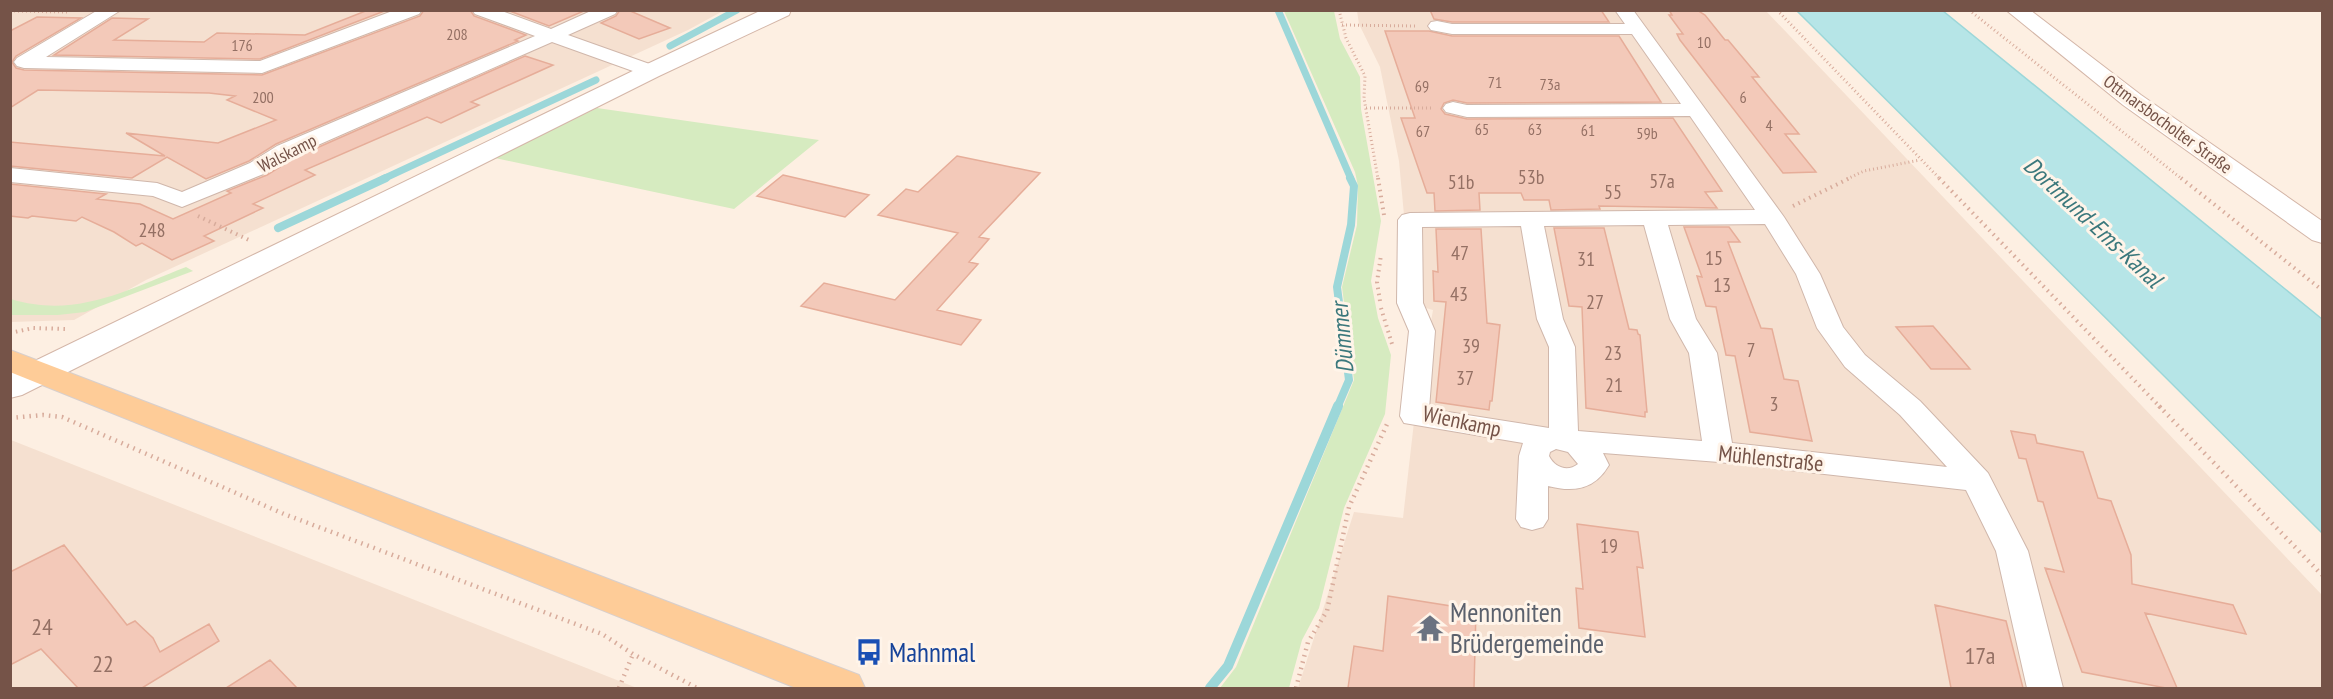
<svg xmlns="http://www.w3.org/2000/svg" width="2333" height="699" viewBox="0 0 2333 699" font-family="'PT Sans Narrow',sans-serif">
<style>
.residential{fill:#f5e0d0}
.green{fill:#d6ebc0}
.water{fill:#b6e5e7;stroke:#9cd7d9;stroke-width:1.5}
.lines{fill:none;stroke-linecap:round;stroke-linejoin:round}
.stream-far2{stroke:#9cd7d9;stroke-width:7}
.stream-far1{stroke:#9cd7d9;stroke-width:8}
.stream{stroke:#9cd7d9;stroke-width:10}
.building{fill:#f3c9b9;stroke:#e6ad99;stroke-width:1.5}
.street-casing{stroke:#d0b7ab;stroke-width:2}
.secondary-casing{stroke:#d4b6a8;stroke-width:2}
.primary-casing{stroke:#d8cfcc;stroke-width:2}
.path-far2{stroke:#d8ac9c;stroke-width:3;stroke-dasharray:1 3;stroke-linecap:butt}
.path-far1{stroke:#d8ac9c;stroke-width:4;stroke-dasharray:1.5 4.5;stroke-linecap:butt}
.path{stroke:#d8ac9c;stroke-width:4.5;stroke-dasharray:1.5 5;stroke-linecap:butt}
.street{fill:#fff;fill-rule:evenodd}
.secondary{fill:#fff;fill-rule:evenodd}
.primary{fill:#fecc98;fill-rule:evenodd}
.labels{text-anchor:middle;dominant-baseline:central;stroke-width:6;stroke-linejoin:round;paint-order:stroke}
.far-number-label{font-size:16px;fill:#947064}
.far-street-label{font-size:18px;fill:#755348;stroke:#fff4e9}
.number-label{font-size:20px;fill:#947064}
.street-label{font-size:22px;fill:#755348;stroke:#fff4e9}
.water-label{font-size:24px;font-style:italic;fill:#3b787c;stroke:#fff4e9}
.near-number-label{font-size:24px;fill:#947064}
.near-worship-label{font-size:27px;fill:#5b616d;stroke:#fff4e9;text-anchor:start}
.near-transit-label{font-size:27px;fill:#164399;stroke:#fff4e9;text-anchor:start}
</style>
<rect width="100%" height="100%" fill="#fdefe2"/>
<path class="residential" d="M10 11H723L688 30 146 280 74 320 11 322Z
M1357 11H1766L2322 595V688H1298L1354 512 1403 518 1414 422 1433 310 1419 306 1404 215 1399 161 1380 67 1359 24Z
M11 440 637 688H11Z"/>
<path class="green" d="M1284 11H1334L1340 39 1360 77 1361 109 1381 221 1371 281 1378 318 1391 355 1385 414 1344 508 1319 608 1302 640 1289 688H1220L1236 667 1354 380 1342 287 1357 225 1358 186 1355 172Z
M597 108 819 140 734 209 495 158Z
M186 267 193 271 85 312 58 315H11V299C75 319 127 290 186 267Z"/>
<path class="water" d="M1797 11H1943L2322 319V533Z"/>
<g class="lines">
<path class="stream-far2" d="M1278 10 1351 179
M670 46 737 10
M383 179 596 80"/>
<path class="stream-far1" d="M278 228 386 178
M1337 408 1349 380 1337 287 1351 225 1354 186 1350 178"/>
<path class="stream" d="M1210 688 1228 666 1338 406"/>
</g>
<path class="building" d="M368 10H387L260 59 54 55 112 18 148 19 114 40 204 42 217 33 305 35Z
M424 10H470L474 16 526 35 515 40 518 41 276 144 249 161 206 179 167 157 132 178 10 166V142L165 156 126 133 218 143 276 120 227 100 235 96 209 93 38 90 10 108V31L37 17 81 18 16 56 12 62 16 68 24 70 262 75 420 16Z
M507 10H586L549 26Z
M620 10H628L670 28 639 39 601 23 616 16Z
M1430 10H1601L1609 22H1452L1434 19Z
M1669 10H1697L1705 15 1725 40H1728L1759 77H1752L1799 134H1785L1816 172 1783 173 1680 40 1677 34H1683L1669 15H1672Z
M1385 31H1429L1452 36H1619L1661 102 1467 103 1453 100 1444 103 1441 109 1445 114 1467 119 1673 118 1722 191 1705 192 1717 208 1599 206 1600 209 1551 210 1549 200H1524L1521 193H1479L1480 210 1435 211 1434 193H1427L1401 118H1415Z
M525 56 553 65 471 102 479 105 441 123 427 117 305 170 315 175 253 204 263 208 204 236 214 241 172 260 142 243 136 246 114 232 82 217 76 221 32 216 28 218 10 216V184L106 194 97 199 140 204 173 219 231 193 227 191 267 175 294 158Z
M957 156 1040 173 979 237 989 239 969 262 978 264 937 310 981 320 961 345 801 306 824 283 895 300 958 233 878 215 906 189 918 192Z
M783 175 869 195 845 217 757 196Z
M1684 227H1729L1740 242H1728L1761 328 1772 329 1784 379 1798 381 1812 441 1750 432 1735 356 1726 355 1716 307 1706 306 1697 276 1702 277Z
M1554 228H1604L1629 329 1637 330 1638 334 1640 335 1647 412H1645V417L1586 408 1582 307 1569 306Z
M1436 229H1481L1487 323 1500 325 1492 401H1490L1489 410 1436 402 1446 302 1434 301 1433 271 1438 272Z
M1933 326 1970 369H1931L1896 327Z
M2011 431 2035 435 2037 443 2083 452 2098 498 2111 501 2131 555 2132 584 2233 605 2246 634 2145 613 2177 688H2166L2082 672 2045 568 2064 572 2043 502 2038 501 2026 459 2019 458Z
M1577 524 1638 532 1643 568 1637 567 1645 637 1579 628 1576 588 1583 589Z
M64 545 127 625 135 621 153 638 160 652 209 624 219 641 142 688H78L41 649 10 665V572Z
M1388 596 1476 610 1474 688H1348L1354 646 1383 651Z
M1935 605 2006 621 2023 688H1951Z
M270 660 297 688H226Z"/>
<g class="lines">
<defs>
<path id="street" d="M98 10H121L46 57 260 61 395 10H422L419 14 262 73 24 68 17 66 14 62 17 58Z
M472 10H499L551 29 593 10H618L615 14 568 35 658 67 661 71 658 75H644L552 42 293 156 266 173 182 207 153 196 10 182V168L157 183 182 192 250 163 277 146 535 36 475 14Z
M1615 10H1633L1784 217 1820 274 1843 327 1865 355 1920 401 1988 473 2028 551 2063 688H2027L1996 551 1966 490 1719 462 1603 453 1609 465C1595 489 1575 493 1548 486V519L1543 527 1532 530 1521 527 1516 519 1519 456 1523 443 1404 423 1400 416 1409 331 1397 303 1398 220 1402 215 1410 213 1755 210 1690 116 1467 117 1446 112 1443 108 1446 104 1453 102 1467 105 1681 104 1632 34H1452L1431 30 1428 26 1431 22 1437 21 1452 24H1625ZM1765 224 1796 274 1817 328 1845 367 1900 415 1947 467 1732 443 1717 353 1696 319 1668 225ZM1644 225 1670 319 1689 353 1702 441 1578 431 1575 347 1563 319 1544 226ZM1521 226 1537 319 1549 347V428L1429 409 1435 331 1423 303 1422 227ZM1556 449 1568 452 1578 464C1568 472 1555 468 1549 456L1550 452Z"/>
<path id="secondary" d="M762 10H791L789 15 659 76 22 395 10 398V373L643 66Z
M2006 10H2030L2141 95 2322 221V243L2312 240 2123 105Z"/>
<path id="primary" d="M10 350 859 675 865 688H796L10 372Z"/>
</defs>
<use href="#street" class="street-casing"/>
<use href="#secondary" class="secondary-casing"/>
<use href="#primary" class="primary-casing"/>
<path class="path-far2" d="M1339 10 1346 38 1365 76 1364 98 1378 179
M1777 10 1940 179
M1969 10 2182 179
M10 11 67 12
M1342 25 1416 26
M1366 108H1431
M1847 179 1864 171 1920 160"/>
<path class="path-far1" d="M1378 178 1384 215
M1939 178 2161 408
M2181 178 2322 290
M1793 206 1850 178
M198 216 251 241
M1380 301 1377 282 1381 255
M1381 308 1392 344
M10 333 33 328 65 329"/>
<path class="path" d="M2159 406 2322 575
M10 418 43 415 62 417 284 514 602 634 633 654 697 688
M619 688 633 654
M1296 688 1308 642 1327 611 1349 507 1388 422"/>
<use href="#street" class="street"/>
<use href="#secondary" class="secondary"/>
<use href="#primary" class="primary"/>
</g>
<defs>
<symbol id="temple-bare" viewBox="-9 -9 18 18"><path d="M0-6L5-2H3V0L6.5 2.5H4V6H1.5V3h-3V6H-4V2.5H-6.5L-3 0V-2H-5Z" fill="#6b7280" stroke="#fff4e9" stroke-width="2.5" paint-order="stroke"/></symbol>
<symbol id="bus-bare" viewBox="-9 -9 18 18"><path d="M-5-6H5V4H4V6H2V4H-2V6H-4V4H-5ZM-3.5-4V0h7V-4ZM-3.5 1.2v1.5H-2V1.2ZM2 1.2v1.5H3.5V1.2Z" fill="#1a4fb4" stroke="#fff4e9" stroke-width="2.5" paint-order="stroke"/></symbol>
</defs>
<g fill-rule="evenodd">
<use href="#temple-bare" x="1411" y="609" width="38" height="38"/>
<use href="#bus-bare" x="850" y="633" width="38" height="38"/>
</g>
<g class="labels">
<g class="far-number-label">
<text x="457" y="34">208</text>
<text x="1704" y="42">10</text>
<text x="242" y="45">176</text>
<text x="1495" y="82">71</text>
<text x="1550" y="84">73a</text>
<text x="1422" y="86">69</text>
<text x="263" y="97">200</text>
<text x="1743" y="97">6</text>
<text x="1769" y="125">4</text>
<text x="1482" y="129">65</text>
<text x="1535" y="129">63</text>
<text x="1588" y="130">61</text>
<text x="1423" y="131">67</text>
<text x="1647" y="133">59b</text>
</g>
<g class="far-street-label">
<text transform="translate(2168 124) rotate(36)">Ottmarsbocholter Straße</text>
<text transform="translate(287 153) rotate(-27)">Walskamp</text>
</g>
<g class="number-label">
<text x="1531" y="177">53b</text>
<text x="1662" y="181">57a</text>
<text x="1461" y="182">51b</text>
<text x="1613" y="192">55</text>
<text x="152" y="230">248</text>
<text x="1460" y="253">47</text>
<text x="1714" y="258">15</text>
<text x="1586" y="259">31</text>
<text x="1722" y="285">13</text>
<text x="1459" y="294">43</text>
<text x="1595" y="302">27</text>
<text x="1471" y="346">39</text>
<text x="1751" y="350">7</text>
<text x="1613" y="353">23</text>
<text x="1465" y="378">37</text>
<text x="1614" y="385">21</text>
<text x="1774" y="404">3</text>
<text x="1609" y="546">19</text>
</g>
<g class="street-label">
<text transform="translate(1462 421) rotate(12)">Wienkamp</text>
<text transform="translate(1771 458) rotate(6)">Mühlenstraße</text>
</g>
<g class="water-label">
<text transform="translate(2093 222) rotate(43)">Dortmund-Ems-Kanal</text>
<text transform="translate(1342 338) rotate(-95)">Dümmer</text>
</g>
<g class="near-number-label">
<text x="42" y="626">24</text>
<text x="1980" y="655">17a</text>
<text x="103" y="663">22</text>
</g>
<g class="near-worship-label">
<text x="1450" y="612">Mennoniten<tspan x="1450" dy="31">Brüdergemeinde</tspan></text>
</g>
<g class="near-transit-label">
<text x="889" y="652">Mahnmal</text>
</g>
</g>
<rect width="2333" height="699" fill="none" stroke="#755348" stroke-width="24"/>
</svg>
